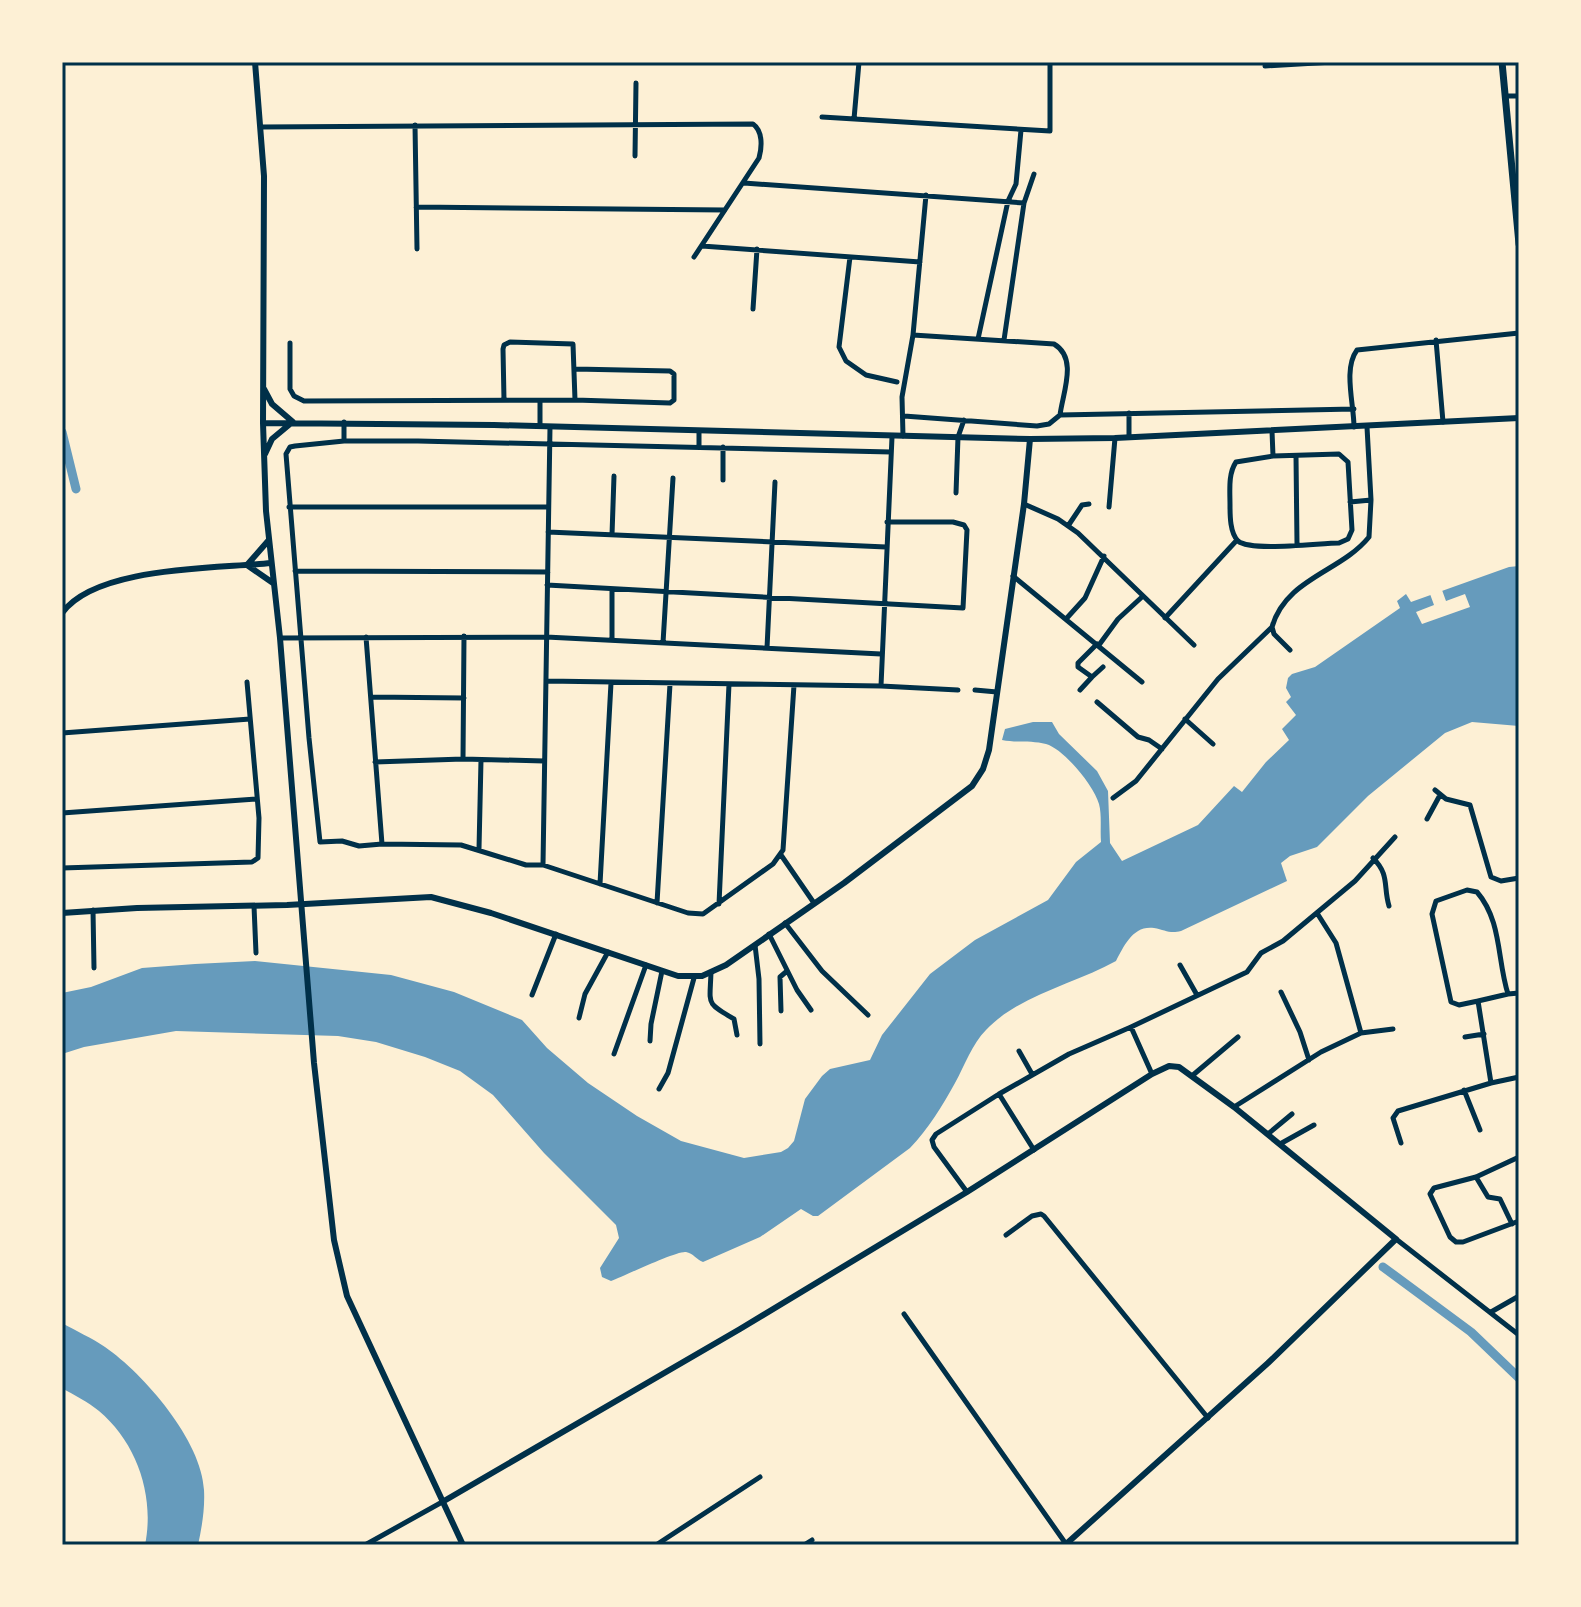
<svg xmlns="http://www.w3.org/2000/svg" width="1581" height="1607" viewBox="0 0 1581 1607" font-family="'Public Sans',sans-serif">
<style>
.water{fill:#669bbc}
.pier{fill:#fdf0d5}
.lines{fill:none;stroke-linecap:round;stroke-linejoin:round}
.canal{stroke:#669bbc;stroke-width:9}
.minor{stroke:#003049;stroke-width:5}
.tertiary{stroke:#003049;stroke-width:6}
.secondary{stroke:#003049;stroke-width:6}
.primary{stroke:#003049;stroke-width:7}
.neatline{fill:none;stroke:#003049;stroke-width:3}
</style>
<rect width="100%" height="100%" fill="#fdf0d5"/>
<path class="water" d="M1519,566V726L1472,722L1445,733L1368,796L1317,847L1290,856L1281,863L1287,881L1181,931C1170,934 1165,930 1154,928C1133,925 1124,946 1116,961C1075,984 1019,995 986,1030C972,1044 965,1065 955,1083C943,1105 928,1129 910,1148L818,1216H813L801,1209L760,1237L703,1262C697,1260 693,1253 686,1252C678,1250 624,1276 611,1281L602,1277L600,1268L619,1238L616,1225L544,1153L493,1095L460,1071L425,1057L376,1042L338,1036L176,1031L84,1047L62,1054V993L91,987L142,968L195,964L255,961L391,975L454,992L522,1020L547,1048L588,1083L637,1116L681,1141L744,1158L781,1152L788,1148L794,1141L805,1099L822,1076L830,1069L870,1060L882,1035L930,974L975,940L1048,900L1076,862L1101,842C1100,830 1102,815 1099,804C1094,786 1064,749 1046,744C1032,740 1016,743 1002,740L1005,729L1033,722H1052L1059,734L1097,771L1108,791L1110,843L1122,861L1198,825L1234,786L1242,792L1266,762L1289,740L1282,729L1296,715L1286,702L1291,697L1286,688L1288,678L1292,674L1315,667L1400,608L1397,601L1406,594L1411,602L1509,567Z
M62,1323C76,1331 92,1338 105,1347C144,1374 202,1441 204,1490C205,1508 202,1527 198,1545H145C155,1496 137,1443 99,1411C88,1402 74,1395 62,1388Z"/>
<path class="pier" d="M1442,590L1446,601L1465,594L1470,607L1422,624L1416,612L1434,605L1430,594Z"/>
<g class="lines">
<path class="canal" d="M62,432L76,489
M1383,1267L1471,1332L1519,1378"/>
<path class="minor" d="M1265,66L1333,62
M1505,96H1519
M822,117L1050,131V62
M854,119L859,62
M415,125L417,249
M261,127L753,124C763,131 762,147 759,158L694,257
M635,156L636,83
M744,183L1024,203
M416,207L725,210
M702,246L920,262
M850,257L839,347L846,361L866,375L897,382
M753,309L757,249
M913,335L1054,344C1078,358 1063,392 1060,415
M978,339L1008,201L1016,184L1021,130
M1004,340L1024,203L1034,174
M1436,340L1443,422
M290,343V389L294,396L304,401L575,400L670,403L674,400V374L670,371L575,369
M504,400L503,349L504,345L510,342L573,344L575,400
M540,401V426
M1129,413V437
M904,416L1037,426L1049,424L1060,415L1354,409
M1354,427C1354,404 1343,369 1357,350L1519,333
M1272,431L1273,456
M903,436L902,397L913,335L926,195
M344,441V422
M699,447V431
M1339,454L1348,462L1352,530L1348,539L1339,543C1320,543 1251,552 1238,541C1230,533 1230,516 1230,505C1230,490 1228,474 1236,462L1273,456Z
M1296,456L1297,544
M723,480V447
M956,493L958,437L964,420
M1350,502L1371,500
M1024,504L1058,519L1078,533L1194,645
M289,507H548
M1109,507L1115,438
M1068,526L1082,505L1089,504
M548,532L886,547
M612,535L614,476
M295,571L548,572
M1013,576L1142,682
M547,585L963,608L967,530L964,525L953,522H887
M1165,618L1237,540
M1066,619L1085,598L1104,556
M366,637L382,844
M280,638L546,637L881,654
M612,640V589
M663,643L673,478
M1099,645L1118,619L1143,596
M767,648L775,482
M1290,650L1274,634L1272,627C1286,578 1341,572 1369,537L1371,500L1367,427
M1092,677L1103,667
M546,681L881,686L958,690
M794,685L783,850L773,864L703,914L688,913L543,865H526L461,845L382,844L359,846L342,841L320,842L309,738L286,454L290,447L295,446L344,441H418L891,452
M881,686L892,437
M975,690L997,692
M1080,690L1092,677L1078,667V663L1097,644
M371,697L464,698
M1097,702L1138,737L1149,740L1162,749
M1185,719L1213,744
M62,733L250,719
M463,759L464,636
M375,762L463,759L544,761
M1435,790L1446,799L1470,805L1491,877L1501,881L1519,878
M1113,798L1136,781L1218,679L1272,627
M62,813L257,799
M1427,819L1440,795
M479,849L481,760
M781,855L814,903
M1373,858C1390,875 1383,886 1389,906
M543,865L550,427
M62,868L252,862L258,858L259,818L247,682
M600,884L611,683
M657,903L670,684
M719,904L729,684
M254,906L256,953
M93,910L94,968
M785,923L822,971L868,1015
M769,934L797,990L811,1010
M755,945L759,979L760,1044
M1180,965L1197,995
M711,972C710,1005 705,1002 734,1019L737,1035
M1281,992L1300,1032L1309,1060
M532,995L556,934
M1478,1001L1508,994
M781,1011L780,977L787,971
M579,1018L585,994L608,952
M1131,1027L1247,972L1261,953L1283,941L1355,881L1395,837
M1361,1033L1393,1029
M1465,1037L1484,1034
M650,1041L651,1024L662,971
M1019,1051L1032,1074
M614,1054L646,965
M1193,1075L1238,1037
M1491,1083L1519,1077
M659,1089L668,1073L694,978
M1464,1090L1480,1130
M999,1094L1069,1054L1131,1027L1152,1074
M1234,1107L1321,1052L1361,1033L1336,943L1317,913
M1268,1134L1292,1114
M1401,1143L1393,1118L1398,1111L1491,1083L1478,1001L1459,1005L1451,1002L1432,914L1436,901L1467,890L1477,892C1502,921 1497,960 1508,994L1519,993
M1280,1144L1314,1125
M1519,1157L1476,1177L1434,1188L1430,1194L1450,1237L1456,1242H1463L1519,1221
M1476,1177L1488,1197L1500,1199L1512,1224
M967,1192L934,1147L932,1140L936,1134L999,1094L1034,1150
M1006,1235L1032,1216L1041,1214L1044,1216L1208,1418
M1396,1239L1519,1335
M1491,1312L1519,1296
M904,1314L1066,1544
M365,1545L444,1501
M656,1545L760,1477
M804,1545L812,1540"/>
<path class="tertiary" d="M255,62L264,176L263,423L266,511L280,638L314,1063L334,1240L347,1296L463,1545
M264,389L272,404L293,422
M263,423L494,425L1030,439
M265,454L272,439L290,424
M247,565L268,541
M247,565L273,583
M62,613C96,566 215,569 271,563
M444,1501L740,1329L967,1192L1152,1074L1169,1066L1179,1067L1234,1107L1396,1239L1268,1363L1065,1545"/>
<path class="secondary" d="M62,913L137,908L287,905L431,897L491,913L678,976H702L726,965L844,883L972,786L983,769L989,750L1024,504L1030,439L1115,438L1519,418"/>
<path class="primary" d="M1502,62L1519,244"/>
</g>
<rect width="1581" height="1607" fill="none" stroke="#fdf0d5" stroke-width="128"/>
<rect x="64" y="64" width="1453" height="1479" class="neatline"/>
</svg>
